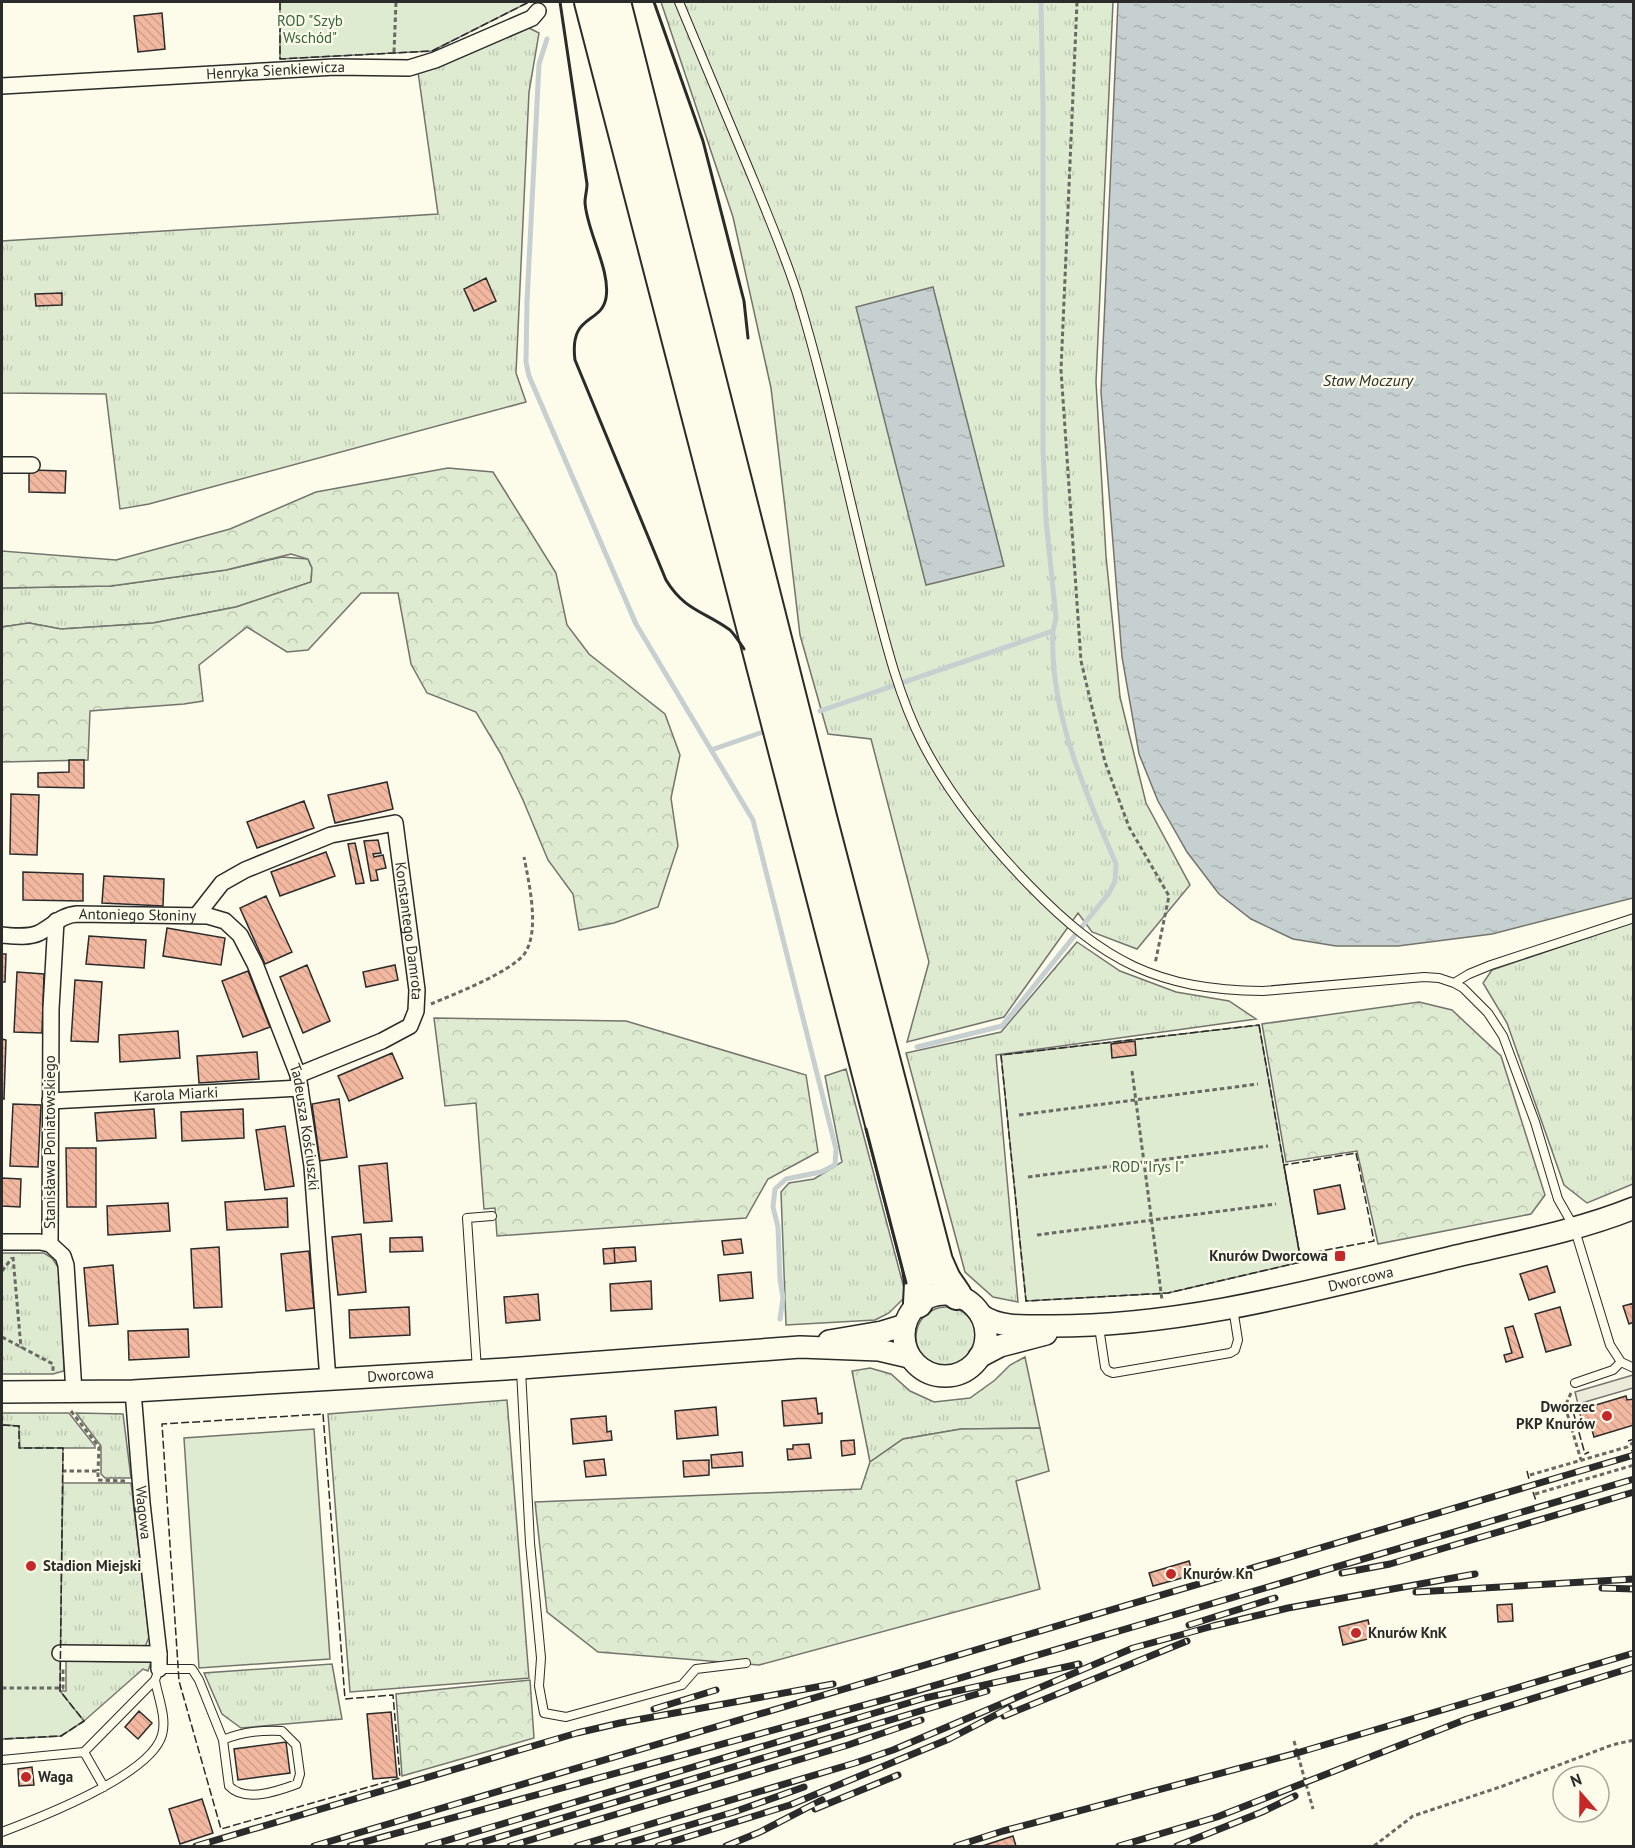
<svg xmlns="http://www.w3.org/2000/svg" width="1635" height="1848" viewBox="0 0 1635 1848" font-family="'PT Sans',sans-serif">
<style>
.grass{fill:url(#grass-tufts);stroke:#74746e;stroke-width:1.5}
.forest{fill:url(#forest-crowns);stroke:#74746e;stroke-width:1.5}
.garden{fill:#deebd1;stroke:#74746e;stroke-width:1.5}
.parking{fill:#eceadb;stroke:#74746e;stroke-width:1.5}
.water{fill:url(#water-ripples);stroke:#74746e;stroke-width:1.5}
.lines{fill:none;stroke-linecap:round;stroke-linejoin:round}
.stream{stroke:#c7d0d0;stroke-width:5}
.building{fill:url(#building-back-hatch);stroke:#2b2b2b;stroke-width:1.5}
.service-casing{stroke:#2b2b2b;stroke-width:10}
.minor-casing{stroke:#2b2b2b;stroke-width:18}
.secondary-casing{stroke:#2b2b2b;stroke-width:24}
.motorway-casing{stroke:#2b2b2b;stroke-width:32}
.path{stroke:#6a6964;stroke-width:3;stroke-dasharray:4.5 3;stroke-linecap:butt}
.service{stroke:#fdfbea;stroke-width:8}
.minor{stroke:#fdfbea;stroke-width:15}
.secondary{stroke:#fdfbea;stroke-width:21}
.motorway{stroke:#fdfbea;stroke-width:28}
.rail-casing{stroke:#2b2b2b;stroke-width:7}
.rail{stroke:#fdfbea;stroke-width:4.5;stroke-dasharray:14;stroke-linecap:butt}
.fence{stroke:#2b2b2b;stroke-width:1.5;stroke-dasharray:8 3;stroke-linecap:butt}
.wall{stroke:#2b2b2b;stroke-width:3}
.poi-dot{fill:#c62828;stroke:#fdfbea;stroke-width:2}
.labels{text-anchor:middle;stroke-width:4.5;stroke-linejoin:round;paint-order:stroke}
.park-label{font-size:15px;fill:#34623c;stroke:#fdfbea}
.street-label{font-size:15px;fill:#2b2b2b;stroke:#fdfbea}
.poi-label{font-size:15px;font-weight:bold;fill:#2b2b2b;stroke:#fdfbea;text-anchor:start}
.water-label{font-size:16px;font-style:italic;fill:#2b2b2b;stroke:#fdfbea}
</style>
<defs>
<pattern id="grass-tufts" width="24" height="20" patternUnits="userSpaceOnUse" patternTransform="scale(1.5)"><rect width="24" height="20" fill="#deebd1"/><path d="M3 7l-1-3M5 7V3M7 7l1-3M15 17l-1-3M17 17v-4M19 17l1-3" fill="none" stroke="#bfcab4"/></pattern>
<pattern id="forest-crowns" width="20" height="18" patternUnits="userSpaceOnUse" patternTransform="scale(1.5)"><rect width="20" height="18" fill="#deebd1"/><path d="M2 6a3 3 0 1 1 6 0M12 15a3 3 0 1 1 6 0" fill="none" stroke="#bfcab4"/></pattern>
<pattern id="water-ripples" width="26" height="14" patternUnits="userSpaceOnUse" patternTransform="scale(1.5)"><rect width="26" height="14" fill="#c7d0d0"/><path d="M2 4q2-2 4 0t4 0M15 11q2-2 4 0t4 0" fill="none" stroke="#abb3b3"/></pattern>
<pattern id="building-back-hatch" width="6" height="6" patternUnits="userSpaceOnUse" patternTransform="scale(1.5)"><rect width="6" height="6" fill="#f2b8a0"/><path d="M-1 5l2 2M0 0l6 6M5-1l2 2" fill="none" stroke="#d09e8a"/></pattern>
</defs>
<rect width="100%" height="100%" fill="#fdfbea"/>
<path class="grass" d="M661,2H1113L1096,382L1106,556L1120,697L1146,803L1190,885L1137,949L1092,932L1078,913L1004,1017L907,1042L929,962L871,739L828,734L800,635L771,388L733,217Z
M527,27L539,33L529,92L516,373L526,402L149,504L120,509L106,394L2,393V241L438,214L418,72Z
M282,557L308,559L312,568L311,582L236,607L153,623L61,629L29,623L2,627V588L111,586L226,570Z
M1633,922V1184L1587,1203L1564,1185L1507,1023L1483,983L1492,970Z
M1077,942L1120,971L1176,992L1229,1001L1256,1019L996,1055L1018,1302L993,1297L965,1272L906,1053L1001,1032Z
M846,1069L904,1288V1298L889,1313L875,1320L786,1325L781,1192L789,1183L814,1179L842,1162L825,1076Z
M2,1253H44L52,1258L60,1270L64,1371L53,1374H2Z
M916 1337a30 30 0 1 1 60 0a30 30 0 1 1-60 0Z
M1025,1357L1040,1428L961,1429L903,1439L870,1462L852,1371L870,1368L891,1374L910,1391L934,1402L970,1398L995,1380L1010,1365Z
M507,1400L529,1678L350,1692L328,1414Z
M2,1413H69L95,1446V1448H19V1426L2,1425Z
M76,1413L123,1414L131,1478H105L101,1474V1446Z
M63,1483H131L149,1637L145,1647L60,1648Z
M66,1661L151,1662L148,1671L143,1669L84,1721L61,1736L2,1739V1690L66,1691Z
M332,1664L342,1719L241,1728L222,1714L204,1673Z"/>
<path class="forest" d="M448,468L493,472L556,573L567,625L589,654L665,714L680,755L671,798L678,846L658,907L614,923L579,930L573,894L548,860L523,800L501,754L476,712L427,693L411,664L398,593H361L308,650L287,652L247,627L199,665L203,701L184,704L90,711L88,760L2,762V627L29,623L61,629L153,623L236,607L311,582L312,568L308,559L291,554L226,570L111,586L2,588V551L116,560L230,529L316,492Z
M1419,1002L1452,1010L1501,1056L1545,1195L1531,1214L1378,1244L1357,1151L1286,1162L1262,1024Z
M434,1018L626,1021L806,1075L818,1152L768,1179L746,1218L497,1236L495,1208L484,1209L476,1103L445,1106Z
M1040,1428L1049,1471L1016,1481L1040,1589L759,1665L598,1652L547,1612L535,1502L861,1489L870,1462L903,1439L961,1429Z
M530,1680L534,1738L402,1776L396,1694Z"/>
<path class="garden" d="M280,2H527V3L432,51L280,59Z
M1259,1025L1301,1262L1168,1293L1026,1301L1001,1055Z
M2,1425L19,1426L20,1448H63L60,1691L84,1721L61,1736L2,1739Z
M314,1429L330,1659L199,1668L184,1438Z"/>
<path class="parking" d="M1633,1375V1388L1578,1404L1575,1392Z"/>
<path class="water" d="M1118,2H1633V898L1492,934L1398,946H1336L1293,939L1251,919L1219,894L1187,852L1158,801L1139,754L1122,657L1101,392Z
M933,287L1004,566L926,585L856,307Z"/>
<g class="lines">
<path class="stream" d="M547,39L539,64L527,301L526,362L529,376L636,624L753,820L836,1149L835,1165L821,1172L786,1179L775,1189L773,1207L778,1227L780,1279L783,1298L780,1319
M820,711L1053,631L1056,618L1046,520L1043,448V103L1041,2
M711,750L763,732
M917,1047L1002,1026L1109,893L1115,881L1116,864C1085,791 1049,712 1053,631"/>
</g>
<path class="building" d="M162,13L165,49L138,52L134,16Z
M486,278L496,301L474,311L464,289Z
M62,293V305L36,306L35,294Z
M29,470L66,471L65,493L29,492Z
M69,760H84V788L38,787V773L69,772Z
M387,782L393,809L335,823L328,795Z
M11,794L39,795L37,855L10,854Z
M304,801L314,828L257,848L247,822Z
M378,840L381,853L373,854L374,857L383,855L386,868L376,870L378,880L371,881L364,841Z
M355,843L364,883L356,884L348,844Z
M326,852L335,876L280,896L271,872Z
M23,872L83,874V901L23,900Z
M104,876L164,879L163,906L102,903Z
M266,896L292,952L265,964L240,908Z
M167,928L225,938L221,965L163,956Z
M89,936L146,940L144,968L86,964Z
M2,954H6L5,982H2Z
M307,965L330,1021L303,1033L280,977Z
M395,965L398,980L366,987L363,972Z
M248,971L270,1027L243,1037L222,981Z
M17,972L44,974L42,1033L14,1032Z
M75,980L102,982L98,1042L71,1041Z
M178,1031L180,1058L120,1062L119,1035Z
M2,1039L6,1040L4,1099L2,1098Z
M1135,1041L1136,1055L1112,1058L1111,1044Z
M257,1052L259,1079L199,1083L197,1056Z
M392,1053L403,1078L349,1101L338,1076Z
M339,1099L347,1157L320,1161L312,1104Z
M13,1104L41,1105L38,1167L10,1166Z
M154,1109L156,1138L97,1141L95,1113Z
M243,1109L244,1138L182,1141L181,1112Z
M285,1126L294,1186L265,1190L256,1130Z
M66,1148H96V1207H67Z
M387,1163L392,1221L364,1223L359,1166Z
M2,1178L21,1179L20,1207L2,1206Z
M1340,1185L1345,1209L1318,1214L1314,1190Z
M287,1198L288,1227L227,1230L225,1202Z
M168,1203L170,1231L108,1235L107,1206Z
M361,1234L366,1292L338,1295L332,1237Z
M422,1237L423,1251L390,1252V1238Z
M741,1239L743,1253L724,1255L722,1241Z
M219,1247L222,1307L194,1308L191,1249Z
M635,1247L636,1261L615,1263L614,1248Z
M614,1248L615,1263L604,1264L603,1249Z
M309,1251L314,1308L286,1311L281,1254Z
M113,1265L118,1324L89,1326L84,1268Z
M1547,1266L1555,1292L1529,1300L1520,1274Z
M751,1272L753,1298L720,1301L718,1275Z
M651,1281L652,1309L611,1311L610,1284Z
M538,1294L540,1320L506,1323L504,1297Z
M1634,1303V1322L1629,1324L1623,1306Z
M409,1307L410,1335L350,1338L349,1310Z
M1560,1307L1571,1345L1546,1352L1535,1314Z
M1513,1326L1523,1357L1506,1362L1504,1355L1512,1353L1505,1328Z
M188,1329L189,1357L129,1360L128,1331Z
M1626,1396L1627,1400L1634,1399V1425L1594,1437L1590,1423L1583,1425L1579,1410Z
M816,1398L818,1414L822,1413V1423L784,1426L782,1401Z
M716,1407L718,1435L677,1439L675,1411Z
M606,1416L607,1432L611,1431L612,1440L573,1444L571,1419Z
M854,1440L855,1454L842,1456L841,1441Z
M809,1444L811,1458L788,1460L787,1449H793V1445Z
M742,1452L743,1466L712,1468L711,1455Z
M604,1459L606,1475L586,1477L584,1461Z
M709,1460V1475L684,1477L683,1461Z
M1189,1561L1193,1575L1153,1586L1149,1573Z
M1512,1604L1513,1621L1498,1622L1497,1605Z
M1368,1620L1372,1638L1343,1645L1339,1627Z
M139,1711L152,1723L138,1739L125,1727Z
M391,1712L397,1777L373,1779L367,1714Z
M286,1742L290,1773L238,1780L234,1749Z
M32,1767L34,1785L19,1786L18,1769Z
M202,1799L213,1833L180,1844L169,1809Z
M1013,1836L1016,1846H982Z"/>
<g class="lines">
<g class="service-casing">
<path id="service" d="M679,2C702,57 725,112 748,167C765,208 783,250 797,293C825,385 845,481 868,574C883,632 896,691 923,744C951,798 988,843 1030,886C1103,961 1157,990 1263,991L1424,977L1439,978L1454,983L1463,988L1488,1013L1503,1036L1535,1122L1558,1199L1574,1227L1610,1345L1621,1362L1634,1368
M1454,983L1469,974L1491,965L1634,918
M1099,1327L1105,1367L1108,1371L1113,1373L1230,1353L1235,1350L1238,1340L1233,1308
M477,1370L467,1218L492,1216
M521,1370L530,1543L541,1658L539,1686L544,1713L566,1717L682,1685L696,1669L746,1663
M1575,1383L1613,1370L1621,1362
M84,1752L104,1787
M2,1760L84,1752L155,1680L159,1669H192L199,1680L223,1740L229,1786C245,1803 278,1791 297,1784L300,1774L296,1745L282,1731C263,1730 241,1732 223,1740
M2,1832C39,1818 151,1775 162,1735C167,1718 158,1697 155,1680"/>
</g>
<g class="minor-casing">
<g id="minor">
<path id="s1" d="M2,86L335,67L409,68L435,60L532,18L538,11"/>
<path d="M2,465H32"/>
<path id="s2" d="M197,915L222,883L245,870L331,835L395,823L417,990L416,1011L410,1026L382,1041L298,1075"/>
<path d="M56,921L51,1009L50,1244L63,1256L66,1265L74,1392"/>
<path id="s3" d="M2,935C14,936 28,938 39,933C53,926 61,915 77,914L208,916L225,921L240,935L255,964L298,1075L312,1166L328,1380"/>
<path id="s4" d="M50,1101L300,1088"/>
<path d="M2,1242H40L50,1244"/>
<path id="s5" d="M133,1391L142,1503L159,1654V1669"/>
<path d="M60,1653L159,1654"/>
</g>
</g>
<g class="secondary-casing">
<g id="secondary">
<circle cx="945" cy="1335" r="41"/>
<path id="s6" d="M981,1315C999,1328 1025,1326 1047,1326C1180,1327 1311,1291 1440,1260C1505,1244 1572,1233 1634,1208"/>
<path d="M829,1341L882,1332L905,1325"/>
<path d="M979,1357L1000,1346L1046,1334"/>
<path id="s7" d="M2,1392L133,1391L521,1368L800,1347L879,1350L909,1357"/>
</g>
</g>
<g class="motorway-casing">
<path id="motorway" d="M589,2L917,1267L919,1283L918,1303
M616,2L823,821L938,1261L946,1279L957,1295"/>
</g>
<path class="path" d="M1077,2L1061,370L1081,661L1105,762L1129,827L1169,896L1155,964
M394,52L396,2
M431,1004C454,994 512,972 525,953C540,930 529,883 524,857
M1132,1071L1162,1300
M1019,1115L1258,1084
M1028,1177L1268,1146
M1037,1235L1276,1204
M13,1257L21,1348
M2,1271L12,1258
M2,1337L53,1364V1374
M1571,1393L1565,1406L1581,1460
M71,1411L99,1447L98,1471
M62,1471H98V1480L126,1481
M1530,1475L1627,1447L1634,1442
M1535,1494L1634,1465
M2,1688H63V1667
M1294,1741L1313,1809
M1374,1846L1413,1816L1503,1786L1612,1745L1634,1740"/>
<use href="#service" class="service"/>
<use href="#minor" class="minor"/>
<use href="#secondary" class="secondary"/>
<use href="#motorway" class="motorway"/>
<g class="rail-casing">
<path id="rail" d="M1342,1573L1390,1564L1634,1492
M1602,1588L1634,1589
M1416,1592L1634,1579
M1189,1625L1275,1598
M654,1709L716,1690
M1004,1716L1187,1641
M815,1809L898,1775
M196,1846L577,1733L620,1723L833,1684
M314,1846L1634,1455
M350,1846L916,1691L1634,1479
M428,1846L925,1698L1079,1664
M469,1846L987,1691
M510,1846L848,1745L921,1720
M577,1846L855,1763L893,1750L1133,1648L1213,1626L1288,1608L1475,1574
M618,1846L734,1812L804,1787
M658,1846L790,1805L949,1739L1009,1708
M726,1846L760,1832L822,1800
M956,1846L1003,1831L1297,1753L1634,1653
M1119,1846L1217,1817L1467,1719L1634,1667
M1177,1846L1262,1812L1295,1796"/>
</g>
<use href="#rail" class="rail"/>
<path class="fence" d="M280,2V59L432,51L527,3V2
M1259,1025L1301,1262L1168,1293L1026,1301L1001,1055Z
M1356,1153L1374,1241L1300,1255L1284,1165Z
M1573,1411L1585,1454L1589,1452
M323,1414L345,1699L393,1695L400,1778L221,1829L179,1681L162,1424Z
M2,1425L19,1426V1448H63L60,1691L84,1721L61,1736L2,1739
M1628,1441L1634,1439
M1631,1451L1634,1450
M1527,1471L1529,1479
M1533,1492L1536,1501"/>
<path class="wall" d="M560,2L587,184C587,190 585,197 585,202C586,230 611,270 606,298C601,325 569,313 575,360L666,580C685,611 704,611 730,630C735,635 740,643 744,649
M654,2L703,141L744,301L748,338
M866,1129L906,1283"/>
</g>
<g class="poi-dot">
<rect x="1334" y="1250" width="12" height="12" rx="3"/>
<circle cx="1607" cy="1416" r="6"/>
<circle cx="31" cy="1566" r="6"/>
<circle cx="1171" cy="1574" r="6"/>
<circle cx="1356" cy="1633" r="6"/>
<circle cx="26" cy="1777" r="6"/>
</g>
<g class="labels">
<g class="park-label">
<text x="310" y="26">ROD "Szyb<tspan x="310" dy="17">Wschód"</tspan></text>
<text x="1148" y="1172">ROD "Irys I"</text>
</g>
<g class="street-label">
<text dy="5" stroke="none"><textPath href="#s1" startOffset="274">Henryka Sienkiewicza</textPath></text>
<text dy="5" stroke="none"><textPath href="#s3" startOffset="141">Antoniego Słoniny</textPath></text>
<text dy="5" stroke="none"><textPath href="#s2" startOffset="334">Konstantego Damrota</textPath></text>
<text dy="5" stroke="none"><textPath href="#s4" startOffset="126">Karola Miarki</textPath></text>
<text dy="5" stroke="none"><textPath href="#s3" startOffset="454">Tadeusza Kościuszki</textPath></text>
<text transform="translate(50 1142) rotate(-90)" y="5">Stanisława Poniatowskiego</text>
<text dy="5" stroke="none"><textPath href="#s6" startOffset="386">Dworcowa</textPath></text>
<text dy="5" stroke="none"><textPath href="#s7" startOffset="399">Dworcowa</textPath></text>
<text dy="5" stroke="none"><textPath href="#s5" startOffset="122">Wagowa</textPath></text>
</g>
<g class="poi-label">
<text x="1328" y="1261" text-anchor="end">Knurów Dworcowa</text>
<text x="1595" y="1412" text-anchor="end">Dworzec<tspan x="1595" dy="17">PKP Knurów</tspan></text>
<text x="43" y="1571">Stadion Miejski</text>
<text x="1183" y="1579">Knurów Kn</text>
<text x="1368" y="1638">Knurów KnK</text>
<text x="38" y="1782">Waga</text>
</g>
<g class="water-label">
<text x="1368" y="386">Staw Moczury</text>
</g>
</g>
<rect width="1635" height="1848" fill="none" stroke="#2b2b2b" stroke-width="6"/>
<g transform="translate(1581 1794) rotate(340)"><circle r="28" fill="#fdfbea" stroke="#a9a89e" stroke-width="1.5"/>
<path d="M0-4.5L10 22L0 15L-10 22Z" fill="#c62828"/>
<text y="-9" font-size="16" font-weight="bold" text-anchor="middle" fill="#2b2b2b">N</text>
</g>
</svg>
